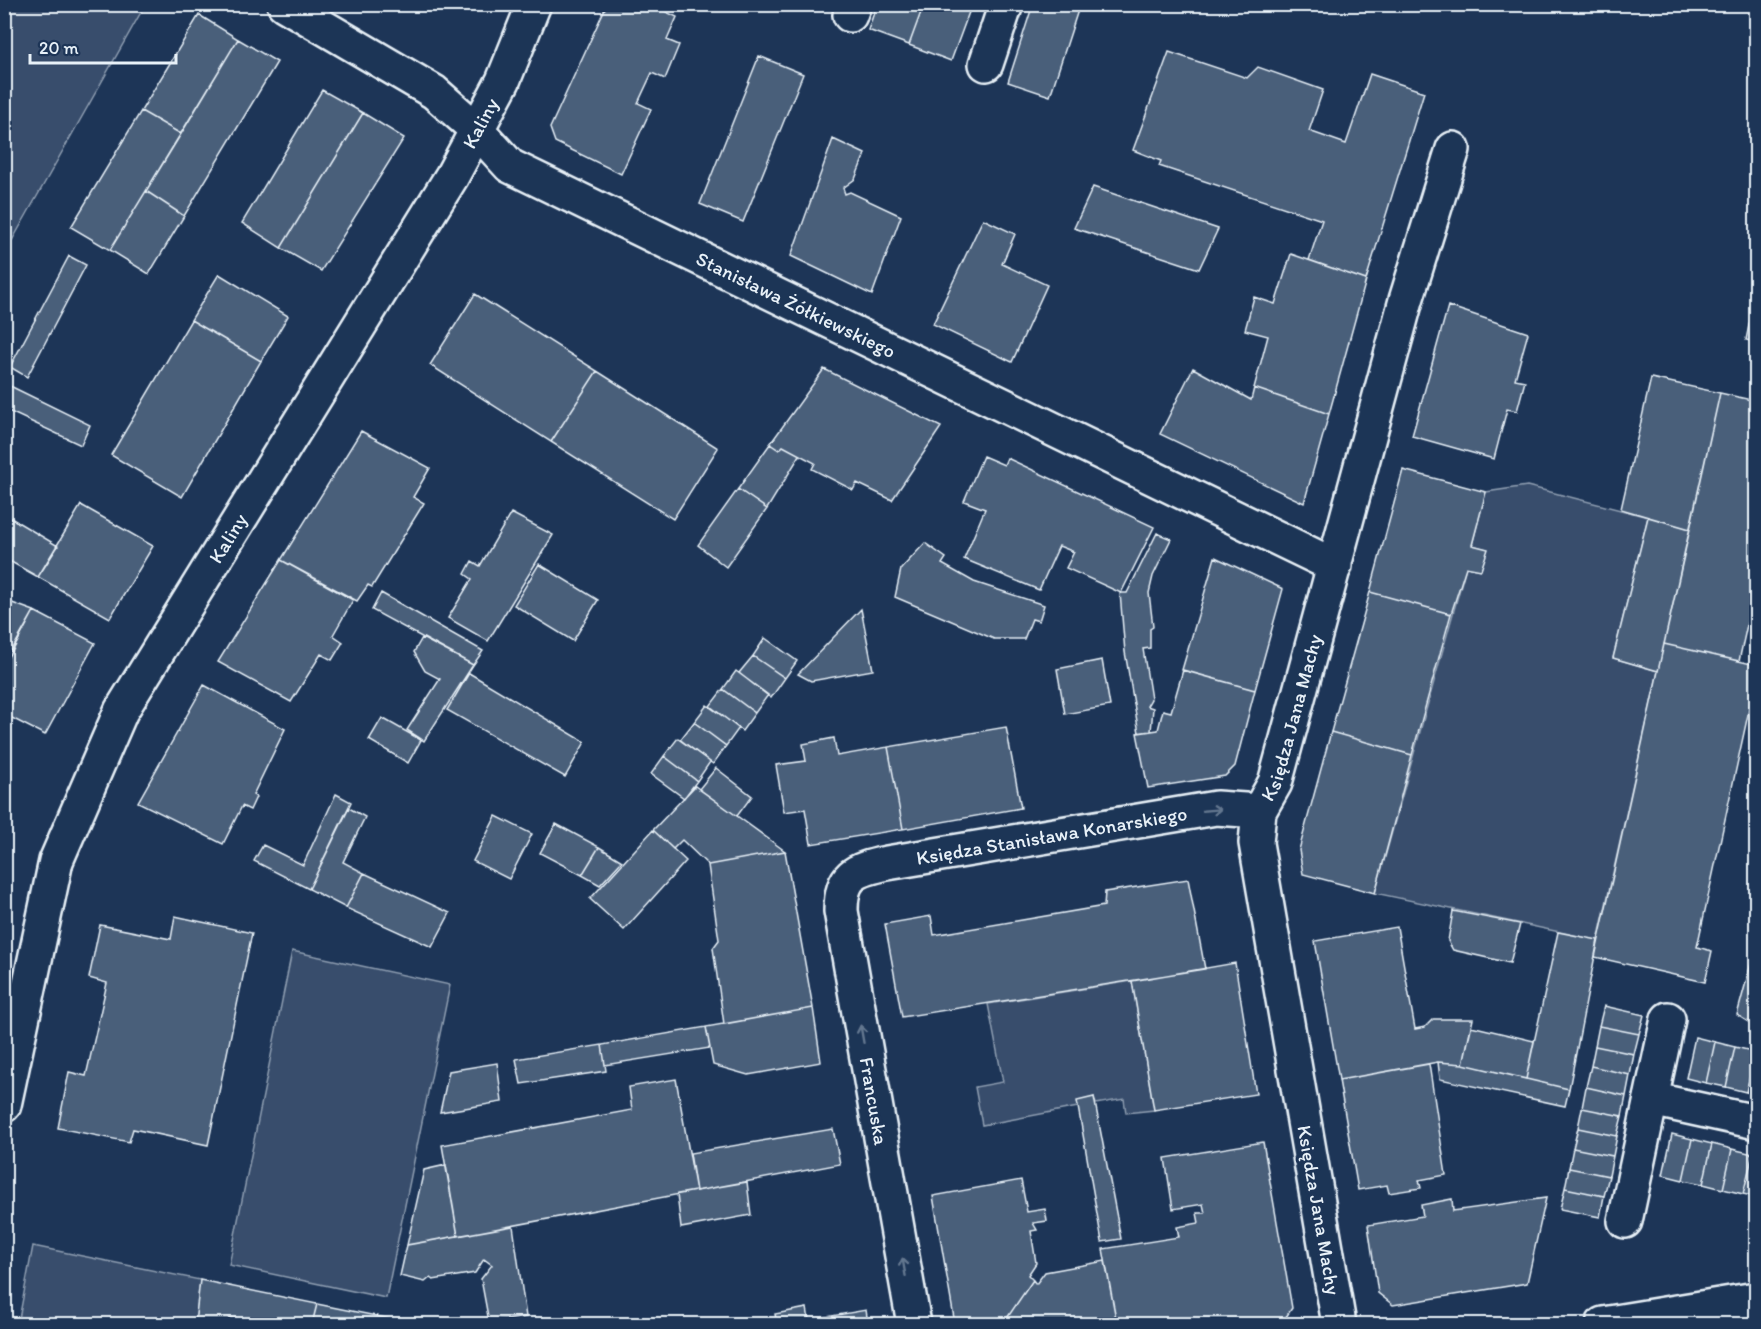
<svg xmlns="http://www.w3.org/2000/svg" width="1761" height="1329" viewBox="0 0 1761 1329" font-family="Itim,sans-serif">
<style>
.green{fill:#374d6c;stroke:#909fb2;stroke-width:1.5}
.building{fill:#495e7a;stroke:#e8f1f8;stroke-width:1.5}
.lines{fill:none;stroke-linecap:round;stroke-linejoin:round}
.minor-casing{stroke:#e8f1f8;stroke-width:38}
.minor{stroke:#1d3557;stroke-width:33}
.oneway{stroke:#64778f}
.labels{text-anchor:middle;stroke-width:6;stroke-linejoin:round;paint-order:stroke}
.street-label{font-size:20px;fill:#e8f1f8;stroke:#1d3557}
</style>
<rect width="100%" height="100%" fill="#1d3557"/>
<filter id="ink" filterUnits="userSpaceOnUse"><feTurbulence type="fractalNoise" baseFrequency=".0167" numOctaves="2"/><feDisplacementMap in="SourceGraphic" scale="12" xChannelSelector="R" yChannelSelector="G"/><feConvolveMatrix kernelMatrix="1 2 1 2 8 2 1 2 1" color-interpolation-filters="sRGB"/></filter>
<g filter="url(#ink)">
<path class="green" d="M5,4L145,5L5,253L4,5Z
M1527,486L1648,517L1613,658L1658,671L1598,940L1375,893L1466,567L1481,570L1487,549L1472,545L1486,492Z
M292,951L450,985L386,1298L229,1265Z
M1132,981L1154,1110L1126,1113L1124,1099L1096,1104L1094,1097L1078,1107L982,1125L975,1087L1003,1082L988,1004Z
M33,1246L200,1280L195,1324H18Z"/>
<path class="building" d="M607,4H650L677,17L667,40L679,45L665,79L652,73L638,103L651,109L621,174L555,142L550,128Z
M877,4H924L909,45L868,30Z
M924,4H972L951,61L909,45Z
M1033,4H1080L1050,96L1008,82Z
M199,15L238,39L181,134L141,111Z
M238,39L277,62L184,216L146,191Z
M1169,52L1247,78L1258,67L1323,90L1309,131L1346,144L1370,74L1424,92L1366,280L1309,260L1322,220L1159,166L1161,161L1133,150Z
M759,56L803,74L743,222L700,204Z
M322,90L363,113L281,248L242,223Z
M141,111L181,134L110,250L71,227Z
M363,113L404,138L321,271L281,248Z
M833,139L865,154L855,179L843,188L845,194L850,192L901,216L872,295L791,256Z
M1093,187L1218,229L1199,269L1074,228Z
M146,191L184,216L149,274L110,250Z
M983,219L1015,234L1002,264L1047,285L1012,362L933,324Z
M1291,254L1366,280L1329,414L1254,388L1268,336L1245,330L1254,297L1275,304Z
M69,256L86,265L27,377L10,367Z
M219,274L288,316L261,361L191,320Z
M1756,291V342L1746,340Z
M475,294L597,371L551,442L430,365Z
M1448,306L1528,333L1515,379L1525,381L1517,411L1507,409L1494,459L1412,436Z
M191,320L261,361L182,497L111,455Z
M1193,368L1251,400L1254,388L1329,414L1304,503L1160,434Z
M824,369L941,427L892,500L857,483L853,490L812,469L815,463L783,446L779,450L770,444Z
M597,371L718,448L673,519L551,442Z
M1651,378L1720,393L1690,529L1621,509Z
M4,383L90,425L81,445L4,409Z
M1720,393L1756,401V584L1739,661L1664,644Z
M361,431L430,468L413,497L424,503L372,587L368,585L357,601L281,560Z
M770,444L779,450L783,446L800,455L767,509L738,489Z
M983,456L1004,465L1007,458L1154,527L1121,593L1066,568L1074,552L1059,546L1039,590L964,559L985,509L964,501Z
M1403,470L1486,492L1472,545L1488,549L1481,570L1466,567L1451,614L1370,592Z
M738,489L767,509L726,567L698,545Z
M81,505L153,546L110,618L38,577Z
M511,513L553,535L488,641L448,618L472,579L465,574L472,561L480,566Z
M4,514L58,546L38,577L4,558Z
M1648,517L1690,529L1658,671L1613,658Z
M1157,533L1171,539L1153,576L1149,593L1153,627L1150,629V648L1143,649L1151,699L1147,706L1153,708L1151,731L1139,733L1125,652L1120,593H1127Z
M925,543L946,558L942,564L974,582L1044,605L1039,621L1032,619L1024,639H994L895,597L901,569Z
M1215,557L1283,589L1255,690L1182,670Z
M281,560L353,600L333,635L343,642L332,660L321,654L291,702L218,662Z
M539,564L598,600L573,641L514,605Z
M1370,592L1451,614L1412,755L1331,732Z
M381,593L483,651L473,665L372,610Z
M4,600L34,611L12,652L4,649Z
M861,609L873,670L811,681L798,674Z
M34,611L95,643L45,735L4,714V664Z
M422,638L473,665L424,741L407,730L440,679L425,671L414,652Z
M765,638L797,661L785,678L753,656Z
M1664,644L1756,665V678L1697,947L1712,951L1705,982L1595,957Z
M753,656L785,678L771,698L739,673Z
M1102,660L1110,706L1065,714L1057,669Z
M1183,670L1255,690L1235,766L1225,776L1148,788L1137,733L1158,730L1163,710L1171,712Z
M736,671L768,695L755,713L723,689Z
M469,673L585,742L565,777L447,710Z
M204,685L285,729L253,795L256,797L250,810L242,806L223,844L138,802Z
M723,689L755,713L742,731L710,706Z
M707,705L739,728L726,746L694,722Z
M382,718L421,740L408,763L369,740Z
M694,722L726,746L713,764L680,740Z
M1006,727L1021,808L903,829L888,747Z
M1331,732L1412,755L1375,893L1303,874L1299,850Z
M678,738L710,762L697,781L664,756Z
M834,738L837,756L888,747L903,829L811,844L805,809L784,812L776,765L806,761L803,744Z
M664,756L697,781L684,798L651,774Z
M716,768L752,796L737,816L699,789Z
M4,773L11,775L4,804Z
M695,786L737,816L785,851L708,865L682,840L673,849L653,830Z
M336,794L351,802L309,889L254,861L263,845L303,865Z
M349,808L365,817L343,862L364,873L346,908L309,889Z
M496,816L532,834L509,879L473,861Z
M556,824L599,847L582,875L540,853Z
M653,830L686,861L624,930L590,899Z
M599,847L622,861L600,885L582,875Z
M785,851L813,1008L724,1024L713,948L719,940L708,865Z
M364,873L450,913L432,947L346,908Z
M1188,879L1205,969L902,1017L885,924L931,916L934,935L1104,906L1105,892Z
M1453,911L1520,924L1510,963L1453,950L1448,941Z
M175,916L252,933L208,1145L133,1129L129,1142L58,1128L69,1072L86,1076L107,983L89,978L100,925L171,939Z
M1397,927L1415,1029L1425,1027L1433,1019H1473L1463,1064L1438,1062L1339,1080L1315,941Z
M1558,932L1598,940L1569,1089L1526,1079Z
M1756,945V1027L1737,1015Z
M1235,963L1256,1094L1154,1110L1132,981Z
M1604,1006L1644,1015L1639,1034L1599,1026Z
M813,1008L821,1062L748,1075L713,1065L706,1027Z
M1471,1026L1534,1041L1526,1079L1463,1064Z
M1599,1026L1639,1034L1634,1054L1595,1046Z
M706,1027L710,1048L605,1065L602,1045Z
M1695,1037L1715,1042L1706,1083L1686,1078Z
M1715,1042L1735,1047L1726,1087L1706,1083Z
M602,1045L606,1071L521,1084L516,1059Z
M1595,1046L1634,1054L1630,1075L1591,1066Z
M1735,1047L1756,1052L1746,1092L1726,1087Z
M1756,1052V1095L1746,1092Z
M1438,1062L1463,1064L1569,1089L1565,1106L1440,1079Z
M497,1063L502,1102L440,1112L449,1071Z
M1429,1064L1446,1175L1419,1180L1421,1188L1389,1193L1387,1185L1358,1190L1339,1080Z
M1591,1066L1630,1075L1626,1096L1586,1087Z
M676,1079L696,1191L458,1236L442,1145L632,1110L629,1087Z
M1586,1087L1626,1096L1622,1116L1582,1108Z
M1094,1097L1121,1239L1102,1242L1077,1101Z
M1582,1108L1622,1116L1617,1136L1578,1128Z
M1578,1128L1617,1136L1613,1156L1573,1148Z
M833,1129L840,1164L696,1191L690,1153Z
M1672,1134L1692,1139L1683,1180L1663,1175Z
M1692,1139L1712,1144L1703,1184L1683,1180Z
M1263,1142L1292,1308L1282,1323L1117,1324L1103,1249L1179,1237L1177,1227L1199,1223L1197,1213H1205L1203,1204L1173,1209L1165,1158Z
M1712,1144L1732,1149L1723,1189L1703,1184Z
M1573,1148L1613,1156L1609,1176L1569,1168Z
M1732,1149L1753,1154L1743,1194L1723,1189Z
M1753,1154L1756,1155V1197L1743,1194Z
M446,1165L458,1236L407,1245L424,1170Z
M1569,1168L1609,1176L1604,1196L1565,1188Z
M1021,1180L1027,1212L1045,1209L1047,1221L1033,1223L1037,1230L1031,1231L1036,1263L1028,1275L1033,1280L1003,1324H955L933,1196Z
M747,1182L751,1215L681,1228L677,1194Z
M1565,1188L1604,1196L1600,1217L1560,1209Z
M1546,1198L1527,1283L1393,1305L1378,1293L1368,1225L1423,1216L1421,1205L1452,1199L1453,1211Z
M513,1226L526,1317L489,1322L481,1279L492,1265L484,1259L475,1273L433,1280L430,1278L425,1282L400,1276L407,1245Z
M1105,1261L1117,1324H1003L1033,1280L1036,1284L1045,1272Z
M200,1280L317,1304L312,1324H246L244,1319L229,1318V1324H195Z
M317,1304L391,1319L389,1324H312Z
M807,1308L809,1320L866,1310L868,1324H777L775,1314Z"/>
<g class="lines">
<g class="minor-casing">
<g id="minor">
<path id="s1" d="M284,4L434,92L477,130L510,166L1335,566"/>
<path d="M850,15L854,4"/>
<path d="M986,64L1006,4"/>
<path d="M1651,1099L1756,1122"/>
<path id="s2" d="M4,1105L56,861L121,711L452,176L503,81L534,4"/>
<path d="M1625,1221L1668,1019"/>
<path id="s3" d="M914,1324L841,911C841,875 854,870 887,863L1216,808L1259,811"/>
<path id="s4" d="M1339,1324L1256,843L1259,811L1275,783L1406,300L1453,149"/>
<path d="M1603,1324L1756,1299"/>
</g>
</g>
<use href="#minor" class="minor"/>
</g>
<defs><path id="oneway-shaft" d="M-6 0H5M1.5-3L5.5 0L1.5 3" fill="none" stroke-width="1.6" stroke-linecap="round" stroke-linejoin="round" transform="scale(1.5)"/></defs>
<g class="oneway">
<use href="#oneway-shaft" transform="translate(1212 810) rotate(-5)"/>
<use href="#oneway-shaft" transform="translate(862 1034) rotate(-100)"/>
<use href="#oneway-shaft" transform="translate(904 1267) rotate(-100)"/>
</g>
</g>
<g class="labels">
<g class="street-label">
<text dy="7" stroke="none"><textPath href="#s2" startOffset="1102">Kaliny</textPath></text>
<text dy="7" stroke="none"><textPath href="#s1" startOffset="598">Stanisława Żółkiewskiego</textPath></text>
<text dy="7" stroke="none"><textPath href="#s2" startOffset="616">Kaliny</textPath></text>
<text dy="7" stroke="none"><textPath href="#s4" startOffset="620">Księdza Jana Machy</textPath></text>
<text dy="7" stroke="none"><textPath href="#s3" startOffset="662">Księdza Stanisława Konarskiego</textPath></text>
<text transform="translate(874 1101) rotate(80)" y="7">Francuska</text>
<text transform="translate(1319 1210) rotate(80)" y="7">Księdza Jana Machy</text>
</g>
</g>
<rect width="1761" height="1329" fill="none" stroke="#1d3557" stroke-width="24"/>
<rect x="12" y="12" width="1737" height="1305" fill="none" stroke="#e8f1f8" stroke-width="2" filter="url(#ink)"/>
<path d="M30 54v9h146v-9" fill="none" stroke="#e8f1f8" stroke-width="3"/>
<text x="39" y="54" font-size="18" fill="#e8f1f8" stroke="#1d3557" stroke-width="4.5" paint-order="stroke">20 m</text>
</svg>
